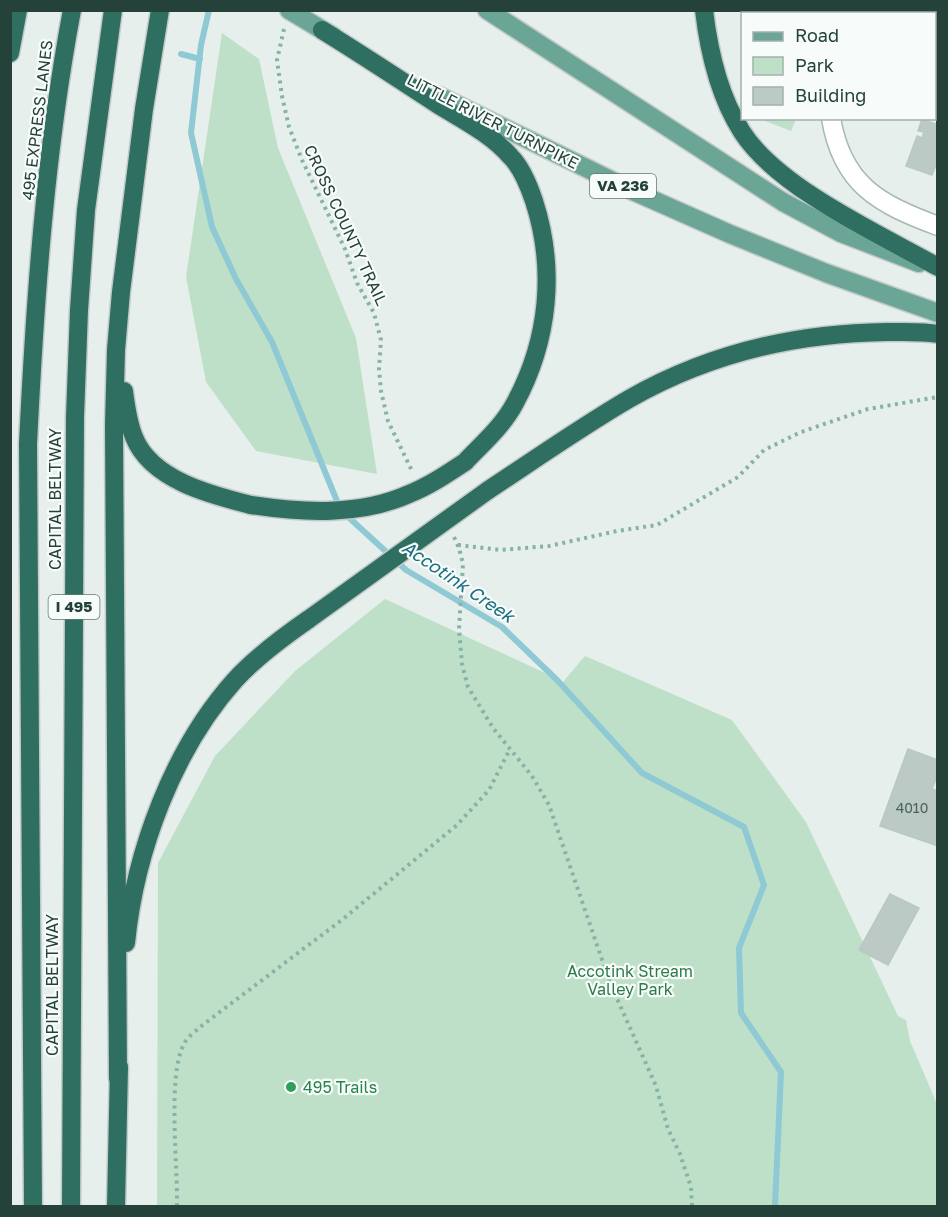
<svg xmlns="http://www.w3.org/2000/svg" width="948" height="1217" viewBox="0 0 948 1217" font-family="'Golos Text',sans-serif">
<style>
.green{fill:#bfe0c8}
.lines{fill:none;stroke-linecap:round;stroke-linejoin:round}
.stream{stroke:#8ec9d4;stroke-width:6}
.building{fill:#bbcac4;stroke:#b8c9c2;stroke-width:1.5}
.street-casing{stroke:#a8b8b2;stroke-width:21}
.primary-casing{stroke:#c2cac8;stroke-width:21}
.highway-casing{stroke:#c2cac8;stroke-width:21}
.path{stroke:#86b3a5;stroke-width:4;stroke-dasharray:3 4.5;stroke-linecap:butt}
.street{stroke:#fff;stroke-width:18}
.primary{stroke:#6aa596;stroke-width:18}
.highway{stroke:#2f6f62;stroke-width:18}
.highway-bridge-casing{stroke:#c2cac8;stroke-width:21;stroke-linecap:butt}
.highway-bridge{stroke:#2f6f62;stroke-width:18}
.leisure-dot{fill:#2e9e5b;stroke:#f7fbf9;stroke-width:2}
.labels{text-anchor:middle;stroke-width:4.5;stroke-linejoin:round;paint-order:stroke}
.number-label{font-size:14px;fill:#4a645c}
.shield{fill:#f7fbf9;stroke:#637a73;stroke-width:1.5}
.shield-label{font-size:15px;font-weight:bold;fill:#24423a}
.street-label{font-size:16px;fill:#24423a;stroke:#f7fbf9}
.park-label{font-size:16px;fill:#2d7a4b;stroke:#f7fbf9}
.leisure-label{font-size:16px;fill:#27864d;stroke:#f7fbf9;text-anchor:start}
.water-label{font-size:18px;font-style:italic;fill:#1c6f80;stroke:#f7fbf9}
</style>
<rect width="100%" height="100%" fill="#e6efeb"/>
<path class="green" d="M787,11V10L838,11L837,13H786Z
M222,33L259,59L278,148L356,338L377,474L256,451L206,382L186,277Z
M760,119L796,118V119L791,131Z
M385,599L556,678L562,683L585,656L732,720L806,822L898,1016L906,1020L910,1041L937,1104V1206H157L158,863L215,756L295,671Z"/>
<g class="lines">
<path class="stream" d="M209,10L201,45L191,133L212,227L236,279L272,342L339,506
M181,54L200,59
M345,514L406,570L502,627L558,681L642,773L744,827L764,885L739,948L741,1013L781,1072L775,1206"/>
</g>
<path class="building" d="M922,119L938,125V159L932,175L906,166L917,136L922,138L924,132L918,131Z
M908,749L938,760V774L932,789L938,791V846L880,826Z
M890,894L919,908L888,965L859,950Z"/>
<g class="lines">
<g class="street-casing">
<path id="street" d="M856,14L857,10
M831,118C842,185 879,204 938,226"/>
</g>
<g class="primary-casing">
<path id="primary" d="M289,10L334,37
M487,10L783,202L841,233L919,263
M439,96L635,192L730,234L826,273L938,313"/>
</g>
<g class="highway-casing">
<path id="highway" d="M704,10C709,53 719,96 742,132C778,188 879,234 938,267
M322,30C361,54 399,79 437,104C463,120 491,134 511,157C522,168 529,186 534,201C556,269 549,340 515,403C503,426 482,444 465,462
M10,53L18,10
M124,391C126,407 128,422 134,437C151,480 211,495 251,505
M487,491C534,460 581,427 629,399C708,354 797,333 887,332C904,332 921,331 938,334
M126,943C135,852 173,749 235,680C256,657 283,637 309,619
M118,1079L114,425L116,350L121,292L144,109L160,10
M33,1206L28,444C35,300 45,153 72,10
M71,1206L75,417L79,310L86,210L113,10
M116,1206L119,1067"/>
</g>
<path class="path" d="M284,29L277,60L282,96L289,127L302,160L345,249L357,283L374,313L381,340L379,369L381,391L388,421L413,473
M454,537L459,548L463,564L459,629L462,664L468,687L493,728L532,776L549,805L610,983L656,1086L668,1129L680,1154L691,1187L692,1206
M458,545L501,550L549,546L617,531L657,525L738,477L764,450L801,432L868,409L938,397
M177,1206C178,1167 167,1075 184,1044C187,1037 195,1032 200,1027L343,919L457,825L489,790L510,749"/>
<use href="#street" class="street"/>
<use href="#primary" class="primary"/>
<use href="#highway" class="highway"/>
<g class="highway-bridge-casing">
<path id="highway-bridge" d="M251,505C303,513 360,516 409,494C429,486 447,474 465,462
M309,619L487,491"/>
</g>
<use href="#highway-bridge" class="highway-bridge"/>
</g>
<circle class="leisure-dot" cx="291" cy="1087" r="6"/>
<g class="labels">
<g class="number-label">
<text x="912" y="813">4010</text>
</g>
<g class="shield">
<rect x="590" y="174" width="66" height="24" rx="4.5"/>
<rect x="48.5" y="595" width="51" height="24" rx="4.5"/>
</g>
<g class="shield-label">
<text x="623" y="191">VA 236</text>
<text x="74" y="612">I 495</text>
</g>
<g class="street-label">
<text transform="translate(37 120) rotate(-83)" y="6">495 EXPRESS LANES</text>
<text transform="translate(493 121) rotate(27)" y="6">LITTLE RIVER TURNPIKE</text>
<text transform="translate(346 225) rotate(65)" y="6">CROSS COUNTY TRAIL</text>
<text transform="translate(55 499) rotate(-90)" y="6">CAPITAL BELTWAY</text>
<text transform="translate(52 985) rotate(-90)" y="6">CAPITAL BELTWAY</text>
</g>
<g class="park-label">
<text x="630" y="977">Accotink Stream<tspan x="630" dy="18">Valley Park</tspan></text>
</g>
<g class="leisure-label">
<text x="303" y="1093">495 Trails</text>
</g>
<g class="water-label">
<text transform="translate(458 582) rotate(34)" y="6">Accotink Creek</text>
</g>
</g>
<rect width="948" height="1217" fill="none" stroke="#24423a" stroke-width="24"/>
<rect x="741" y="12" width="195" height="108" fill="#f7fbf9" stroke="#a3b1ad" stroke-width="1.5"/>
<rect x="753" y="32" width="30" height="9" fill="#6aa596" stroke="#a3b1ad" stroke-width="1.5"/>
<text x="795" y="42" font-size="18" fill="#24423a">Road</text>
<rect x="753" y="57" width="30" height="18" fill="#bfe0c8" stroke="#a3b1ad" stroke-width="1.5"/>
<text x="795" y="72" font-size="18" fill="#24423a">Park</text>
<rect x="753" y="87" width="30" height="18" fill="#bbcac4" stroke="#a3b1ad" stroke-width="1.5"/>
<text x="795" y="102" font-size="18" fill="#24423a">Building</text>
</svg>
